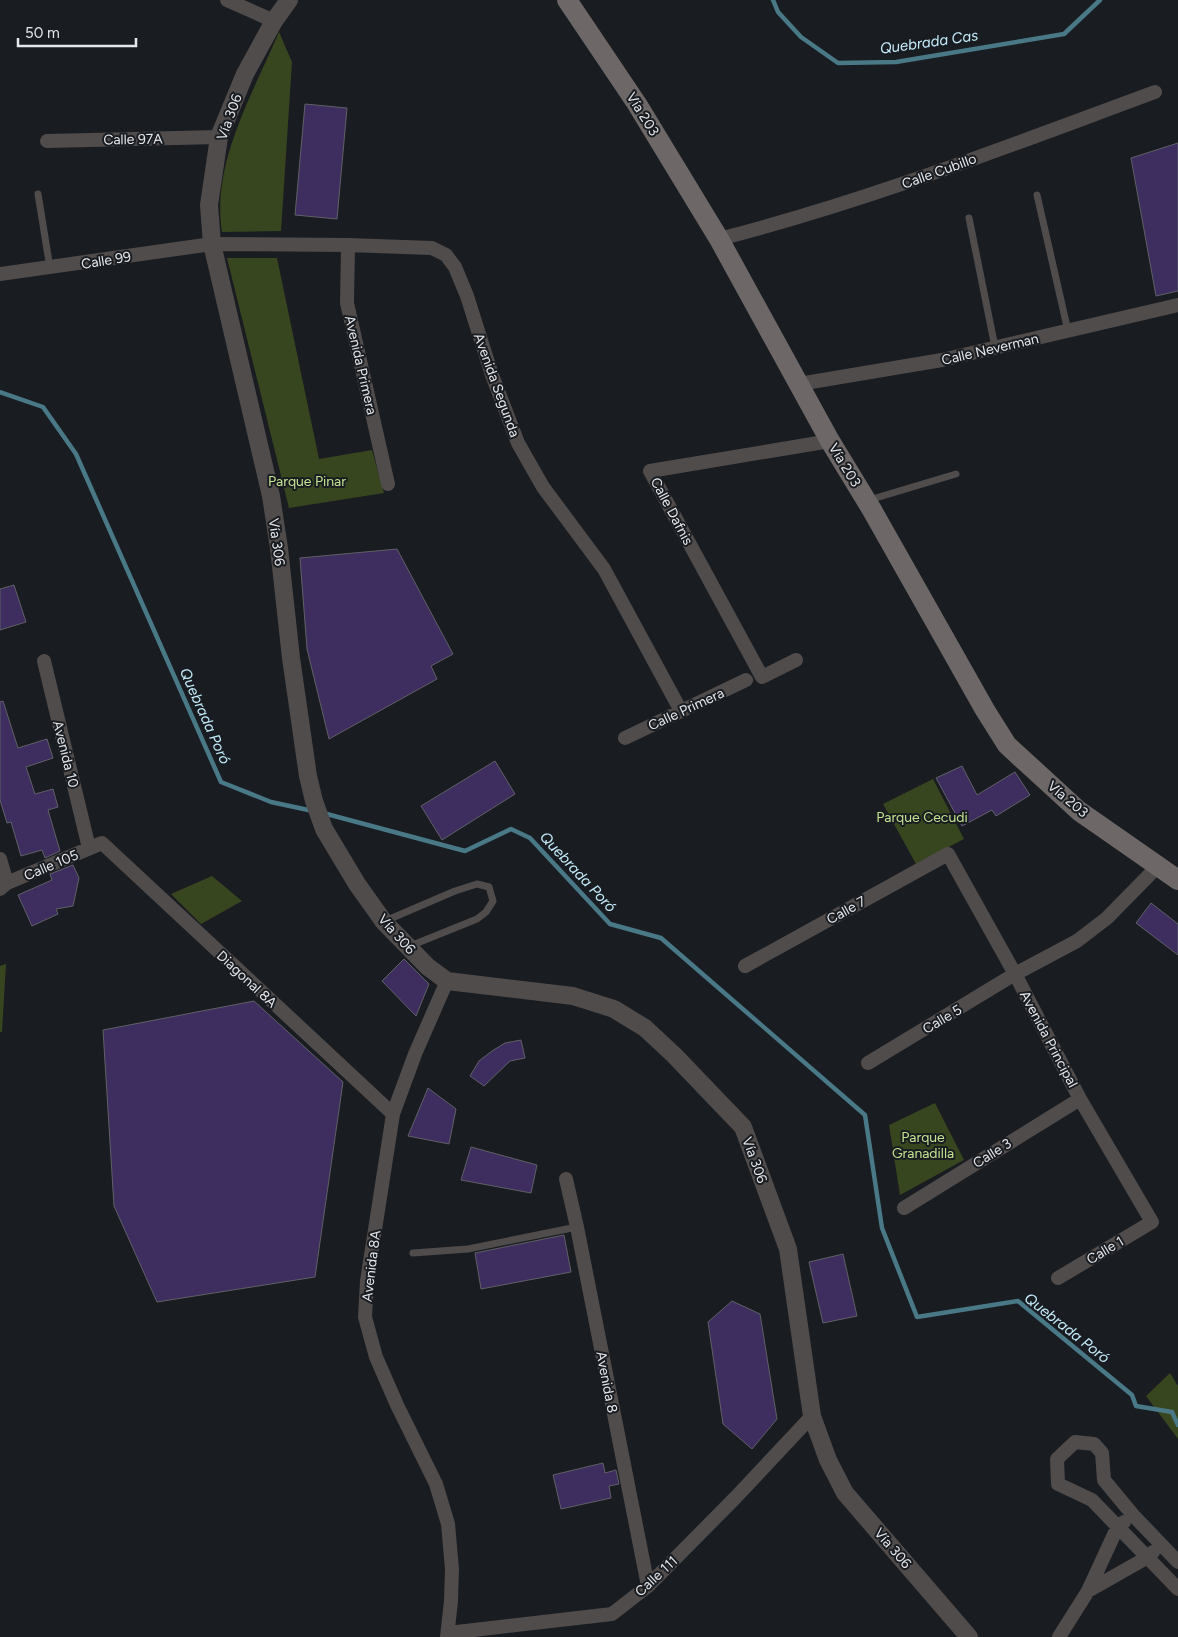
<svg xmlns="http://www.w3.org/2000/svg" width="1178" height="1637" viewBox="0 0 1178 1637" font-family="Figtree,sans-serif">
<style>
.green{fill:#38461f}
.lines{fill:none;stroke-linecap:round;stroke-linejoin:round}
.stream{stroke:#497886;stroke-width:4.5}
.building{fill:#3d2e5f;stroke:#616067}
.service{stroke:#504c4c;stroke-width:7}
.minor{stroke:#504c4c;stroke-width:14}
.tertiary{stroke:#504c4c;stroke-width:18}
.secondary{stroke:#6d6867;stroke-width:20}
.labels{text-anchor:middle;stroke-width:4;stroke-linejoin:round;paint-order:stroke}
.street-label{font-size:14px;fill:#e5e7eb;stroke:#191c21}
.park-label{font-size:14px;fill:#c4e390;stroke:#191c21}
.water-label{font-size:15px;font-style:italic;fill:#c4ecfa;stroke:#191c21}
</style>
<rect width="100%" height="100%" fill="#191c21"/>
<path class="green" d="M279,32L292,62L281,231L222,232C211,164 253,93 279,32Z
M227,258H277L319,459L372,450L384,493L289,508Z
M933,779L964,839L916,864L883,804Z
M212,876L242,901L201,924L171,894Z
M6,964L2,1032H0V966Z
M935,1103L964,1160L900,1195L889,1125Z
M1170,1373L1178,1386V1439L1146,1396Z"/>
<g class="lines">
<path class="stream" d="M773,0L778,12L801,37L838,63L896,62L1064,34L1100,0
M0,392L43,407L76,454L221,782L271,802L313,811
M323,813L465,851L511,829L530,838L610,924L661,938L865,1115L882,1228L917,1317L1018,1301L1132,1395L1136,1406L1172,1412L1178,1425"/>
</g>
<path class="building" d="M305,104L347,108L337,219L295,215Z
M1178,143V291L1156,296L1131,158Z
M397,549L453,654L431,666L437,679L329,739L307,649L300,558Z
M14,585L26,622L0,630V589Z
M3,701L18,748L47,739L53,758L26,767L35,794L53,789L58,807L48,810L60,851L45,858L42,850L21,856L11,822L7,823L0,800V702Z
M495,761L515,794L442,840L421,806Z
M962,766L977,795L1015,772L1030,795L996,816L992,810L962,826L936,778Z
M73,865L79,878L73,906L56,909L58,914L32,926L18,895L52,880L50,874Z
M1151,903L1178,924V955L1136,923Z
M404,959L429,984L416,1016L382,981Z
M254,1001L343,1082L315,1277L157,1302L114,1206L103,1030Z
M521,1040L525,1058L510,1061L484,1086L470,1076L479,1061L492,1051L505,1043Z
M428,1088L456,1109L449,1144L408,1136Z
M471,1147L537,1165L531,1193L461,1180Z
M564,1235L571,1272L481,1289L475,1253Z
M843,1254L857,1316L823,1323L809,1262Z
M732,1301L760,1314L777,1419L752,1449L723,1424L708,1322Z
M603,1463L605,1473L616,1470L619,1484L609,1486L611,1498L561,1509L553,1475Z"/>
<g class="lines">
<path class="service" d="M38,194L50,268
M1037,195L1068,331
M969,218L995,347
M869,500L956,474
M385,921L455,891L477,884L489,887L493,901L486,912L477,919L410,946
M413,1253L468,1249L577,1227"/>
<path class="minor" d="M227,0L274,21
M47,141L219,137
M719,239C868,201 1011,145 1155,92
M348,245L347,303L388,484
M0,274L212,244L348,245L432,248L446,255L455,267L467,296L492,375L518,443L543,487L604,569L681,711
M799,384L942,360L1178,305
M796,660L762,677L650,471L830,441
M44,661L89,848
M625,738L746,680
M0,859L7,883
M0,889L7,883L102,843L393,1114
M745,966L948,854L1015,974L1080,1099L1152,1222L1058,1278
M447,981L415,1054L393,1114L367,1281L365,1317L376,1357L397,1405L436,1484L448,1524L452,1569L451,1601L447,1637
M868,1063L1015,974L1077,941L1107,918L1158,866
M566,1179L577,1227L648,1586
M904,1208L1080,1099
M1178,1562L1133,1515L1104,1480L1102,1453L1094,1444L1075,1442L1057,1459L1058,1484L1092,1500L1178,1589
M1088,1591L1148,1557L1153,1552
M448,1633L612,1614L648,1586L736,1497L812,1416
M1059,1637L1088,1591L1118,1526L1124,1522"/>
<path class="tertiary" d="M289,0L274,21L245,74L219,137L209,205L212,244L271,496L279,548L291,658L308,776L314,801L324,829L357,884L384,922L428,967L447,981L573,996L614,1009L645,1028L674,1055L743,1127L788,1249L812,1416L828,1460L845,1493L969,1637"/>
<path class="secondary" d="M567,0L637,104L719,239L830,441L872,510L985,710L1007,745L1079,811L1178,880"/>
</g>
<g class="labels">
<g class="street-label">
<text transform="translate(643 114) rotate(58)" y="5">Vía 203</text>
<text transform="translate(229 117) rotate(-70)" y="5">Vía 306</text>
<text transform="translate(133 139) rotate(-1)" y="5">Calle 97A</text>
<text transform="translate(939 171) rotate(-20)" y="5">Calle Cubillo</text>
<text transform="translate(106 260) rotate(-9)" y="5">Calle 99</text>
<text transform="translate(990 349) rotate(-13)" y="5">Calle Neverman</text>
<text transform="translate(361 365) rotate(77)" y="5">Avenida Primera</text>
<text transform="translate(497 385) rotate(70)" y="5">Avenida Segunda</text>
<text transform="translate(845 465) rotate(59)" y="5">Vía 203</text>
<text transform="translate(672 511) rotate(62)" y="5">Calle Dafnis</text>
<text transform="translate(277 542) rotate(82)" y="5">Vía 306</text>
<text transform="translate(686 709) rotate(-25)" y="5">Calle Primera</text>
<text transform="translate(66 754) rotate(76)" y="5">Avenida 10</text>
<text transform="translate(1068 799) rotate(40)" y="5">Vía 203</text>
<text transform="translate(51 865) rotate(-23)" y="5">Calle 105</text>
<text transform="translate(846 910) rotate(-29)" y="5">Calle 7</text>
<text transform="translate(397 934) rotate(48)" y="5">Vía 306</text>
<text transform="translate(247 979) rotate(43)" y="5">Diagonal 8A</text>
<text transform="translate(942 1019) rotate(-31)" y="5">Calle 5</text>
<text transform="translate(1049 1039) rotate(62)" y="5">Avenida Principal</text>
<text transform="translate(992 1153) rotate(-32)" y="5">Calle 3</text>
<text transform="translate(755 1160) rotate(70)" y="5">Vía 306</text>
<text transform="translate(1105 1250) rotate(-31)" y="5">Calle 1</text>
<text transform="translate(371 1266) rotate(-83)" y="5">Avenida 8A</text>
<text transform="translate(607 1382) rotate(79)" y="5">Avenida 8</text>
<text transform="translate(893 1548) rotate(49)" y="5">Vía 306</text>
<text transform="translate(656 1576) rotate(-43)" y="5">Calle 111</text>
</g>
<g class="park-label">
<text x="307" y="486">Parque Pinar</text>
<text x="922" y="822">Parque Cecudi</text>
<text x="923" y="1142">Parque<tspan x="923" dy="16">Granadilla</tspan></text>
</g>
<g class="water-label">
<text transform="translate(929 42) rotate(-8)" y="5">Quebrada Cas</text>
<text transform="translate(205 716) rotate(66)" y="5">Quebrada Poró</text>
<text transform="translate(578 872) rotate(47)" y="5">Quebrada Poró</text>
<text transform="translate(1067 1328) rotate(38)" y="5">Quebrada Poró</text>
</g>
</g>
<path d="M18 38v8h118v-8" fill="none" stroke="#e5e7eb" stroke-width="2.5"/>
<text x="25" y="38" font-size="15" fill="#e5e7eb" stroke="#191c21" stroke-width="4" paint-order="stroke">50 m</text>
</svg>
